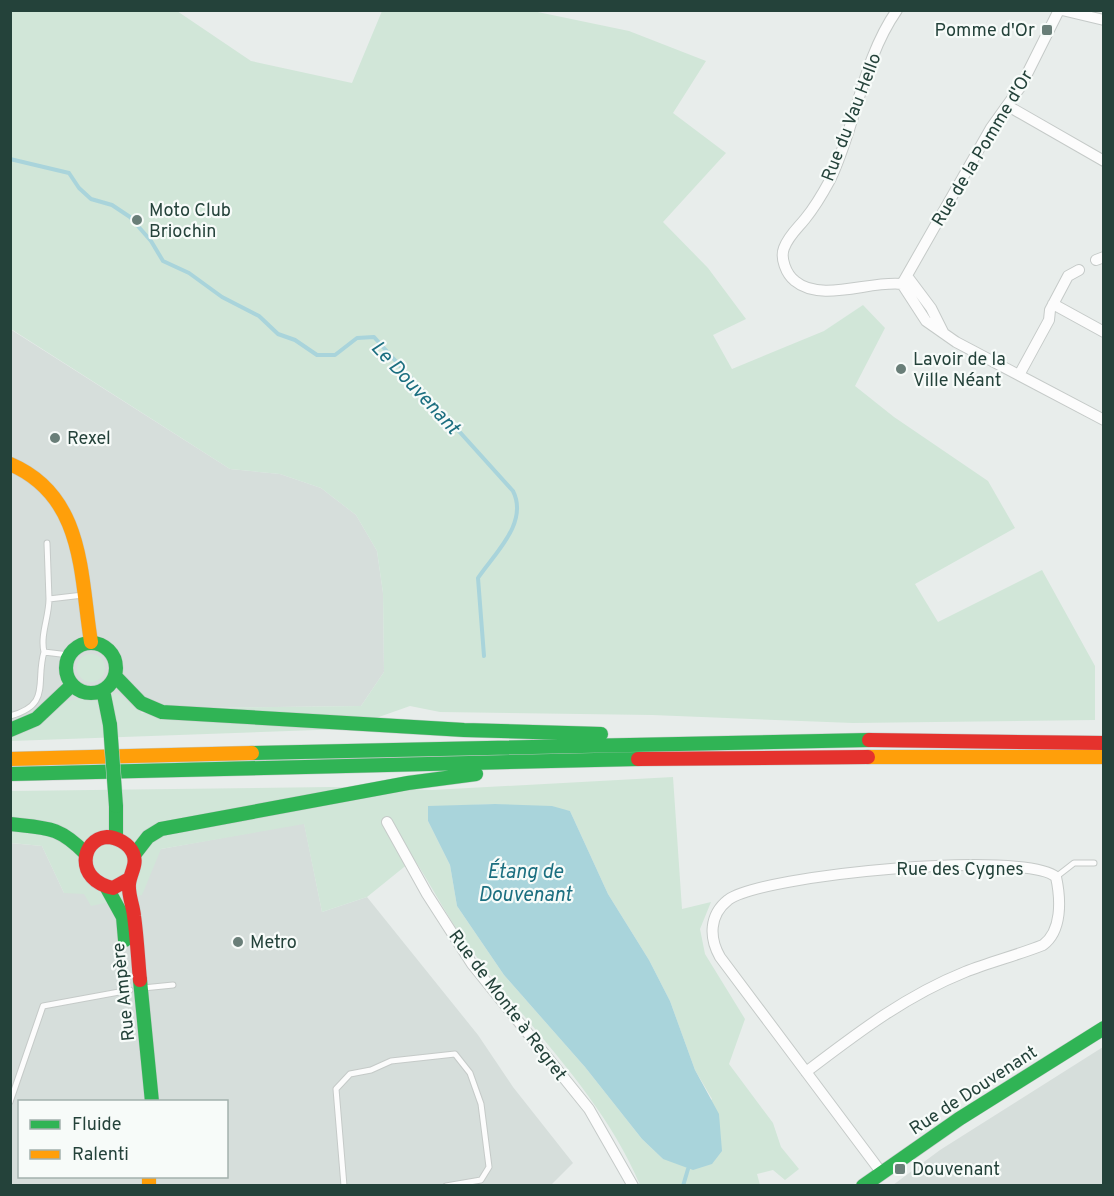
<svg xmlns="http://www.w3.org/2000/svg" width="1114" height="1196" viewBox="0 0 1114 1196" font-family="Overpass,sans-serif">
<style>
.built{fill:#d6dedb;fill-rule:evenodd}
.green{fill:#d1e6d8;fill-rule:evenodd}
.water{fill:#a9d4db}
.lines{fill:none;stroke-linecap:round;stroke-linejoin:round}
.stream{stroke:#a9d4db;stroke-width:4}
.lane-casing{stroke:#c5cac8;stroke-width:7}
.street-casing{stroke:#c5cac8;stroke-width:12}
.fast-casing{stroke:#c3cbc8;stroke-width:15}
.slow-casing{stroke:#c3cbc8;stroke-width:15}
.jam-casing{stroke:#c3cbc8;stroke-width:15}
.lane{stroke:#fcfcfc;stroke-width:5}
.street{stroke:#fcfcfc;stroke-width:10}
.fast{stroke:#30b455;stroke-width:14}
.slow{stroke:#ff9f0a;stroke-width:14}
.jam{stroke:#e5322d;stroke-width:14}
.fast-bridge-casing{stroke:#c3ccc9;stroke-width:15;stroke-linecap:butt}
.fast-bridge{stroke:#30b455;stroke-width:14}
.poi-dot{fill:#697e78;stroke:#f7fbf9;stroke-width:2}
.labels{text-anchor:middle;stroke-width:4.5;stroke-linejoin:round;paint-order:stroke}
.poi-label{font-size:18px;fill:#24423a;stroke:#f7fbf9;text-anchor:start}
.street-label{font-size:18px;fill:#24423a;stroke:#f7fbf9}
.water-label{font-size:20px;font-style:italic;fill:#1c6f80;stroke:#f7fbf9}
</style>
<rect width="100%" height="100%" fill="#e8edeb"/>
<path class="built" d="M10,329L230,469L280,474L321,488L356,515L377,551L383,593L384,672L361,706L191,708L11,723Z
M304,823L322,912L367,897L478,1035L513,1087L573,1163L550,1186L11,1185L10,843L42,846L64,893L161,849ZM20,1102H226V1176H20Z
M1103,1047V1185H893L940,1150Z"/>
<path class="green" d="M528,10L629,31L706,61L673,113L726,153L663,222L708,268L746,319L713,335L732,369L824,331L863,305L885,328L855,386L894,417L988,481L1015,528L915,584L938,622L1042,570L1095,666V720L853,723L652,715L440,712L410,706L345,729L11,741V723L61,702L117,693L142,713L191,708L361,706L384,672L383,593L377,551L356,515L321,488L280,474L230,469L11,329L10,11H177L251,61L352,83L382,11Z
M77 668a14 14 0 1 1 28 0a14 14 0 1 1-28 0Z
M673,777L682,909L711,902L700,929L705,954L745,1019L729,1064L773,1123L781,1147L799,1169L785,1180L773,1170L757,1174L760,1185H640C603,1096 527,1026 470,948C449,921 433,888 414,859L367,897L322,912L304,824L161,849L142,895L91,906L84,894L64,893L42,846L11,843L10,791L330,787L432,790ZM495,804L570,811L608,894L649,960L670,1001L695,1070L712,1099L663,1159L642,1139L585,1067L504,975L472,928L457,906L450,865L428,821V807Z"/>
<path class="water" d="M495,804L552,806L570,811L608,894L649,960L670,1001L695,1070L719,1114L722,1151L712,1164L693,1170L663,1159L642,1139L585,1067L504,975L457,906L450,865L428,821V806Z"/>
<g class="lines">
<path class="stream" d="M10,159L69,173L79,188L91,199L112,205L130,217L151,241L163,261L189,273L222,297L259,316L278,334L295,340L317,355H335L357,338L374,337L513,491C529,523 494,554 478,578L484,656
M683,1186L688,1169"/>
<g class="lane-casing">
<path id="lane" d="M47,543L49,599L83,595
M44,652C40,635 49,617 49,599
M10,716C52,705 35,682 44,652L69,655
M1056,877L1074,863H1094
M143,988L173,985
M10,1102L43,1006L130,990
M344,1186L336,1089L350,1074L371,1070L391,1061L455,1054L470,1073L481,1104L489,1167L481,1180L446,1186"/>
</g>
<g class="street-casing">
<path id="street" d="M897,10C862,60 856,126 830,180C823,193 814,208 805,219C797,229 789,235 784,248C780,258 786,274 795,281C821,303 871,280 902,284
M1062,10L1104,20
M1008,106L1104,161
M1096,260L1104,257
M907,276L931,308L943,332
M902,284L991,128L1021,86L1059,10
M902,284L926,321L956,342L1104,420
M1053,304L1104,332
M1019,375L1049,320L1050,310L1068,276L1079,270
M387,822L427,894L472,964L589,1109L633,1186
M806,1072C856,1034 905,996 965,972C990,962 1018,955 1043,945C1062,931 1061,900 1056,877C1026,850 763,874 728,900C709,915 709,938 720,957L881,1172"/>
</g>
<g class="fast-casing">
<path id="fast" d="M66 668a25 25 0 1 1 50 0a25 25 0 1 1-50 0Z
M115,676L141,703L162,712L464,730L601,734
M103,690L110,725
M10,730L36,719L72,685
M252,753L869,740
M10,774L638,759
M116,806V838
M10,824C47,828 59,826 86,854
M134,855L148,837L161,829L408,783L476,774
M107,888L123,917L125,940
M140,980L152,1102
M863,1186L959,1119L1104,1028"/>
</g>
<g class="slow-casing">
<path id="slow" d="M10,464C85,496 80,575 91,642
M868,757H1104
M10,759L252,753
M149,1176V1186"/>
</g>
<g class="jam-casing">
<path id="jam" d="M869,740L1104,743
M638,759L868,757
M129,879L113,888C74,880 81,839 107,837C117,837 129,844 133,853C138,864 130,873 129,884C128,895 133,905 134,916C137,937 138,959 140,980"/>
</g>
<use href="#lane" class="lane"/>
<use href="#street" class="street"/>
<use href="#fast" class="fast"/>
<use href="#slow" class="slow"/>
<use href="#jam" class="jam"/>
<g class="fast-bridge-casing">
<path id="fast-bridge" d="M110,725L116,806"/>
</g>
<use href="#fast-bridge" class="fast-bridge"/>
</g>
<g class="poi-dot">
<rect x="1041" y="24" width="12" height="12" rx="3"/>
<circle cx="137" cy="220" r="6"/>
<circle cx="901" cy="369" r="6"/>
<circle cx="55" cy="438" r="6"/>
<circle cx="238" cy="942" r="6"/>
<rect x="894" y="1163" width="12" height="12" rx="3"/>
</g>
<g class="labels">
<g class="poi-label">
<text x="1035" y="36" text-anchor="end">Pomme d'Or</text>
<text x="149" y="216">Moto Club<tspan x="149" dy="21">Briochin</tspan></text>
<text x="913" y="365">Lavoir de la<tspan x="913" dy="21">Ville Néant</tspan></text>
<text x="67" y="444">Rexel</text>
<text x="250" y="948">Metro</text>
<text x="912" y="1175">Douvenant</text>
</g>
<g class="street-label">
<text transform="translate(851 117) rotate(-69)" y="6">Rue du Vau Hello</text>
<text transform="translate(982 148) rotate(-59)" y="6">Rue de la Pomme d'Or</text>
<text x="960" y="875">Rue des Cygnes</text>
<text transform="translate(123 992) rotate(-96)" y="6">Rue Ampère</text>
<text transform="translate(508 1005) rotate(53)" y="6">Rue de Monte à Regret</text>
<text transform="translate(973 1090) rotate(-33)" y="6">Rue de Douvenant</text>
</g>
<g class="water-label">
<text transform="translate(416 387) rotate(47)" y="7">Le Douvenant</text>
<text x="525" y="878">Étang de<tspan x="525" dy="23">Douvenant</tspan></text>
</g>
</g>
<rect width="1114" height="1196" fill="none" stroke="#24423a" stroke-width="24"/>
<rect x="18" y="1100" width="210" height="78" fill="#f7fbf9" stroke="#a3b1ad" stroke-width="1.5"/>
<rect x="30" y="1120" width="30" height="9" fill="#30b455" stroke="#a3b1ad" stroke-width="1.5"/>
<text x="72" y="1130" font-size="18" fill="#24423a">Fluide</text>
<rect x="30" y="1150" width="30" height="9" fill="#ff9f0a" stroke="#a3b1ad" stroke-width="1.5"/>
<text x="72" y="1160" font-size="18" fill="#24423a">Ralenti</text>
</svg>
